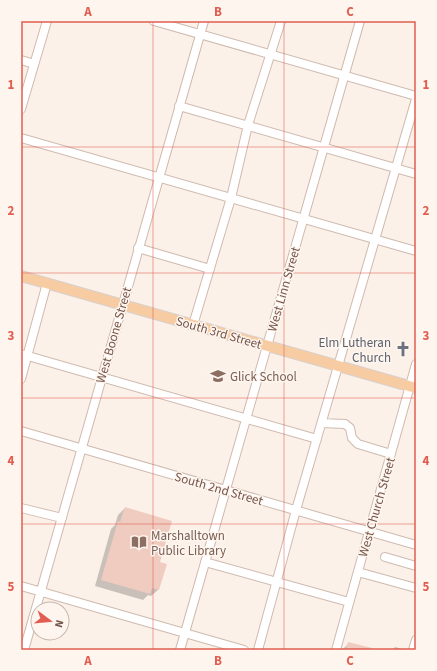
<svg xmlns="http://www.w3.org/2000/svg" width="437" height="671" viewBox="0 0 437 671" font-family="'Source Sans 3',sans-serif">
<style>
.shadow{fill:#0003}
.building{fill:#f0ccc0}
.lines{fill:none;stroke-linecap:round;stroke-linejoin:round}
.minor-casing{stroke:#cfbab0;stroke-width:10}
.major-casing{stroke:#d8cfcd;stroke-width:12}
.minor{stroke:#fff;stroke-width:8}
.major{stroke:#f8cca2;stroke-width:10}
.grid{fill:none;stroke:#e15d51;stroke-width:1;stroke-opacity:0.55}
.labels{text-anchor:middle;stroke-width:3;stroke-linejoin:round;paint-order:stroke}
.street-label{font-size:13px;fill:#75554c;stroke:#fef6ee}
.worship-label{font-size:13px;fill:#5b616d;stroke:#fef6ee;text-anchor:end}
.education-label{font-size:13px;fill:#785e54;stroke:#fef6ee;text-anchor:start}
.neatline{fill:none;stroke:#e15d51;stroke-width:1.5}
.grid-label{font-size:13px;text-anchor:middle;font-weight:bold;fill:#e15d51}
</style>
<rect width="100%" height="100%" fill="#fcf1e8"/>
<path class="shadow" d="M125,508L159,563L166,565L158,590L151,596L148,595L143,600L95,586L111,529L115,525L118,515Z
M349,643L374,650H342Z
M395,647L406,650H392Z"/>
<path class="building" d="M125,507L172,521L160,562L167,564L159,590L152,588L150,594L101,580L118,521L120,522Z
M348,642L372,648L371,650H346Z"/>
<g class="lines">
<g class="minor-casing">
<path id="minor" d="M154,21L416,96
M21,60L34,64
M179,106L416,174
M21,109L47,21
M21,138L416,251
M138,248L210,269
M193,325L231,198L248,125L281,21
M21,354L317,439
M21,379L47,283
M322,423L345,424L350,428L352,438L358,444L391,454
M21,431L416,545
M21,508L62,518
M385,557L416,566
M205,562L349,602
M358,572L416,588
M21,586L244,650
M24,650L204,21
M180,650L360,21
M258,650L296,510L416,99
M336,650L416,364
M413,650L416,640"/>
</g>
<g class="major-casing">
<path id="major" d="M21,276L416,388"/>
</g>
<use href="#minor" class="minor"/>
<use href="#major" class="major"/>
</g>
<path class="grid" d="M153,21V650M284,21V650M21,147H416M21,273H416M21,398H416M21,524H416"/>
<defs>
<g id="church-bare" transform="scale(1.2)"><path d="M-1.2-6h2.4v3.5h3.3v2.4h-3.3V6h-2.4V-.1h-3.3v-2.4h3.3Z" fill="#6b7280" stroke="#fef6ee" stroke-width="2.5" paint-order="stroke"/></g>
<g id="school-bare" transform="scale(1.2)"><path d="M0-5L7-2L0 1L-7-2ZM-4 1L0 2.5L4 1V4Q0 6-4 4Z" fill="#8d6e63" stroke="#fef6ee" stroke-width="2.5" paint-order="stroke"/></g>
<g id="library-bare" transform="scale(1.2)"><path d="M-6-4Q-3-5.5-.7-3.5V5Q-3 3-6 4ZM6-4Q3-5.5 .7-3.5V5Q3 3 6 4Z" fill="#8d6e63" stroke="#fef6ee" stroke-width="2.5" paint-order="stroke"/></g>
</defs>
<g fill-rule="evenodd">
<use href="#church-bare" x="403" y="349"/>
<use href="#school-bare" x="218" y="376"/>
<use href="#library-bare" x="139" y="542"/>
</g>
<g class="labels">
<g class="street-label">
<text transform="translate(283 289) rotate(-74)" y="5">West Linn Street</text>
<text transform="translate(219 332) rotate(16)" y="5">South 3rd Street</text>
<text transform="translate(113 335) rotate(-74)" y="5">West Boone Street</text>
<text transform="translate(219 488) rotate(16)" y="5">South 2nd Street</text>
<text transform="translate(376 507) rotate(-74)" y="5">West Church Street</text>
</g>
<g class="worship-label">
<text x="391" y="347">Elm Lutheran<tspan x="391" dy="15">Church</tspan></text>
</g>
<g class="education-label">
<text x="230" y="381">Glick School</text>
<text x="151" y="540">Marshalltown<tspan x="151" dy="15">Public Library</tspan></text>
</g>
</g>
<rect width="437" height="671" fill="none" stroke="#fef6ee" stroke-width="44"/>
<g transform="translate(50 621) rotate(106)"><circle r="19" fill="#fef6ee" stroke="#c7b6ad"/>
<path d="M0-3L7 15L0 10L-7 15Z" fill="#e15d51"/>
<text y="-6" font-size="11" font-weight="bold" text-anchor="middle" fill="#75554c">N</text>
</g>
<rect x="22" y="22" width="393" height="627" class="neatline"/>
<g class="grid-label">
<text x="88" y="16">A</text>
<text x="218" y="16">B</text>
<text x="350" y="16">C</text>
<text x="11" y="89">1</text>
<text x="426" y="89">1</text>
<text x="11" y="215">2</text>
<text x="426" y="215">2</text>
<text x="11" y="340">3</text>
<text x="426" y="340">3</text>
<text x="11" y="465">4</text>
<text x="426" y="465">4</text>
<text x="11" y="591">5</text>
<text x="426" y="591">5</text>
<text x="88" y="665">A</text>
<text x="218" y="665">B</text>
<text x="350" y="665">C</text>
</g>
</svg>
